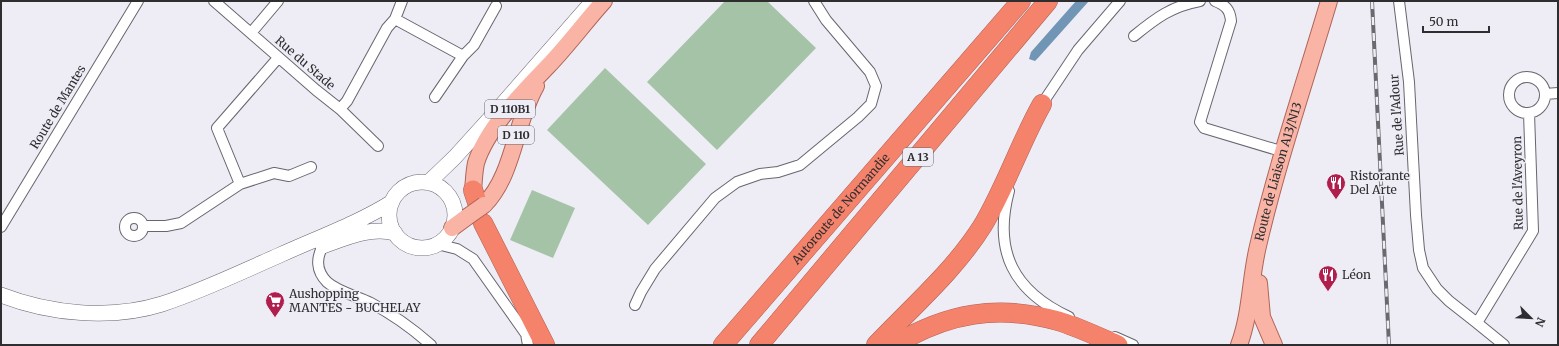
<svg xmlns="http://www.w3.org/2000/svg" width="1559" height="346" viewBox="0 0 1559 346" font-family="Merriweather,serif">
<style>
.green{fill:#a5c4a7}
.water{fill:#7195b5}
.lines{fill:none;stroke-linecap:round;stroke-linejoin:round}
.street-casing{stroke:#67666e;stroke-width:12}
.secondary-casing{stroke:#67666e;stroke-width:16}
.primary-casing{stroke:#af6456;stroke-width:18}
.highway-casing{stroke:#af6456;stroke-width:20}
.street{stroke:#fff;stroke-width:10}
.secondary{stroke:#fff;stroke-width:15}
.primary{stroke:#f9b4a6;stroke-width:16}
.highway{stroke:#f5826b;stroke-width:19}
.rail-casing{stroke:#6a696e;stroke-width:4}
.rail{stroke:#eeedf6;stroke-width:2.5;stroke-dasharray:8;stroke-linecap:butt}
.primary-bridge-casing{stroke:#af6456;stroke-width:18;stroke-linecap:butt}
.primary-bridge{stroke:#f9b4a6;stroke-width:16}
.labels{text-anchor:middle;stroke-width:3;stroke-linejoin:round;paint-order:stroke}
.shield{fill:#eeedf6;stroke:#68676b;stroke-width:1}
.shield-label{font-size:11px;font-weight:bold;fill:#2e2d30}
.street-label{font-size:12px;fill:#2e2d30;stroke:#eeedf6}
.poi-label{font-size:12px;fill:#2e2d30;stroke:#eeedf6;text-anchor:start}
</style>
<rect width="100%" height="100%" fill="#eeedf6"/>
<path class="green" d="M725,1H767L816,48L717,150L647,82Z
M605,68L706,164L648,225L547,130Z
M532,190L575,208L553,258L510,240Z"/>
<path class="water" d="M1076,1H1089L1038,58L1035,61L1029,59L1031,52Z"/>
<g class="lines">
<g class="street-casing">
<path id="street" d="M214,1L316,90L340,109L378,146
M1215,1C1225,5 1230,9 1231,21L1200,122L1204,128L1284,152
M1399,1L1409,82L1416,215L1419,250L1423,268L1437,289L1449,301L1477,323
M395,19L463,56
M251,33L278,1
M1134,36C1156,18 1172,6 1200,1
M1509 95a18 18 0 1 1 36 0a18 18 0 1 1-36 0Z
M1545,94L1558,93
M435,97L463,56L474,45L496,6
M1040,107L1078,50L1120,1
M340,109L347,101L387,28L395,19L402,1
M240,184L274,173L289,176L311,167
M1009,191C993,251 1013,291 1069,317
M125 227a9 9 0 1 1 18 0a9 9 0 1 1-18 0Z
M143,226H166L181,223L240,184L217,128L278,58
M1,227L138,1
M437,244L457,249L473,259L526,334L528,345
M323,246C316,258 316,271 327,282C338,292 357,296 371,303C392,314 413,329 431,345
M635,305L641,292L655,269L715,198L737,182L760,174L778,172L800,165L858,117L871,104L876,86L870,72L826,20L814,1
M1115,337L1133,345
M1504,345L1477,323L1533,231L1529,113"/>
</g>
<g class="secondary-casing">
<path id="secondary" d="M389 215a33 33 0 1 1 66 0a33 33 0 1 1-66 0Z
M428,183L455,157L493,115L593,1
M323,246C345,238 371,226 395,233
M1,295C50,314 111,320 162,304C202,291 241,272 280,255C317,238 357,224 392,202"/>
</g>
<g class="primary-casing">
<g id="primary">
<path d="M473,190C474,181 474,172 476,163C487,128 523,92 548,66C568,45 585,22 604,1"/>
<path d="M484,205C514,175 515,122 536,86"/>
<path d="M452,228L467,217"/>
<path d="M1259,283L1262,317L1274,345"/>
<path id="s1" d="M1239,345C1251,313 1250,279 1258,246C1277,164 1305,82 1329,1"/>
</g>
</g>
<g class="highway-casing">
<g id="highway">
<path d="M473,190L477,202"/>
<path d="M483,223L545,345"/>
<path id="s2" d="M723,345L1021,1"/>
<path d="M759,345L1048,1"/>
<path d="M876,345C912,307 955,270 983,225C1006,186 1020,143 1042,104"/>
<path d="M894,345C947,313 998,304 1058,321C1078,327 1098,337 1118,345"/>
</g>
</g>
<use href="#street" class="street"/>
<use href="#secondary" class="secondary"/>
<use href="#primary" class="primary"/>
<use href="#highway" class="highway"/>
<g class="rail-casing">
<path id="rail" d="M1372,1L1389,345"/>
</g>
<use href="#rail" class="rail"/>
<g class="primary-bridge-casing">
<path id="primary-bridge" d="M467,217L484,205"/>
</g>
<use href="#primary-bridge" class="primary-bridge"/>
</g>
<defs>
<g id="restaurant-pin" transform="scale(1)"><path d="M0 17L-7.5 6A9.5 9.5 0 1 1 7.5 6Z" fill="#b01e4e" stroke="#eeedf6"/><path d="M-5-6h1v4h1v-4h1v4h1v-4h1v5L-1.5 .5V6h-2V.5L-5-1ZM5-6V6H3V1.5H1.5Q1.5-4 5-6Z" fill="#fff"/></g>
<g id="supermarket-pin" transform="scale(1)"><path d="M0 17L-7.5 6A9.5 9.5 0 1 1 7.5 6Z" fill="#b01e4e" stroke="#eeedf6"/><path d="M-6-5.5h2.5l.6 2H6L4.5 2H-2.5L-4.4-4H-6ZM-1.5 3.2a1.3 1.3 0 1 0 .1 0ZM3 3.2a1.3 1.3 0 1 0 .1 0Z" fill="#fff"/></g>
</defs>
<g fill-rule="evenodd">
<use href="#restaurant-pin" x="1336" y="183"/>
<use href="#restaurant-pin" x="1328" y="275"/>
<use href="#supermarket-pin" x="275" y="301"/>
</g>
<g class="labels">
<g class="shield">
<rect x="485" y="100" width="50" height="18" rx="3"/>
<rect x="498" y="126" width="36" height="18" rx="3"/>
<rect x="903" y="148" width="30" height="18" rx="3"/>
</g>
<g class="shield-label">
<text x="510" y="113">D 110B1</text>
<text x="516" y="139">D 110</text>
<text x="918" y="161">A 13</text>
</g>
<g class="street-label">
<text transform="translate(305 63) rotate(41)" y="4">Rue du Stade</text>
<text transform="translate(58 107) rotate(-59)" y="4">Route de Mantes</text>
<text transform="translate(1397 115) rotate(-94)" y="4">Rue de l'Adour</text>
<text dy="4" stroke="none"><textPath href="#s1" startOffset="178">Route de Liaison A13/N13</textPath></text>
<text transform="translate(1518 183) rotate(-91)" y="4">Rue de l'Aveyron</text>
<text dy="4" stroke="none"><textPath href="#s2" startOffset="180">Autoroute de Normandie</textPath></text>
</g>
<g class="poi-label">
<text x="1350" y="180">Ristorante<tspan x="1350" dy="14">Del Arte</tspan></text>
<text x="1342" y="279">Léon</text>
<text x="289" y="298">Aushopping<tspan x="289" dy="14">MANTES - BUCHELAY</tspan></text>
</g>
</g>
<rect width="1559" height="346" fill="none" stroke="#2e2d30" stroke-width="4"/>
<g transform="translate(1531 318) rotate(114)" stroke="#eeedf6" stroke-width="3" paint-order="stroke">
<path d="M0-3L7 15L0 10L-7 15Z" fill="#2e2d30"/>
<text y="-6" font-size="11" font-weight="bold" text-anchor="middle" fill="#2e2d30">N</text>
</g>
<path d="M1423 26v6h66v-6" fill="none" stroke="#2e2d30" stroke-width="2"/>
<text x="1429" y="26" font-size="12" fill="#2e2d30" stroke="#eeedf6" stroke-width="3" paint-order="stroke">50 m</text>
</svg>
